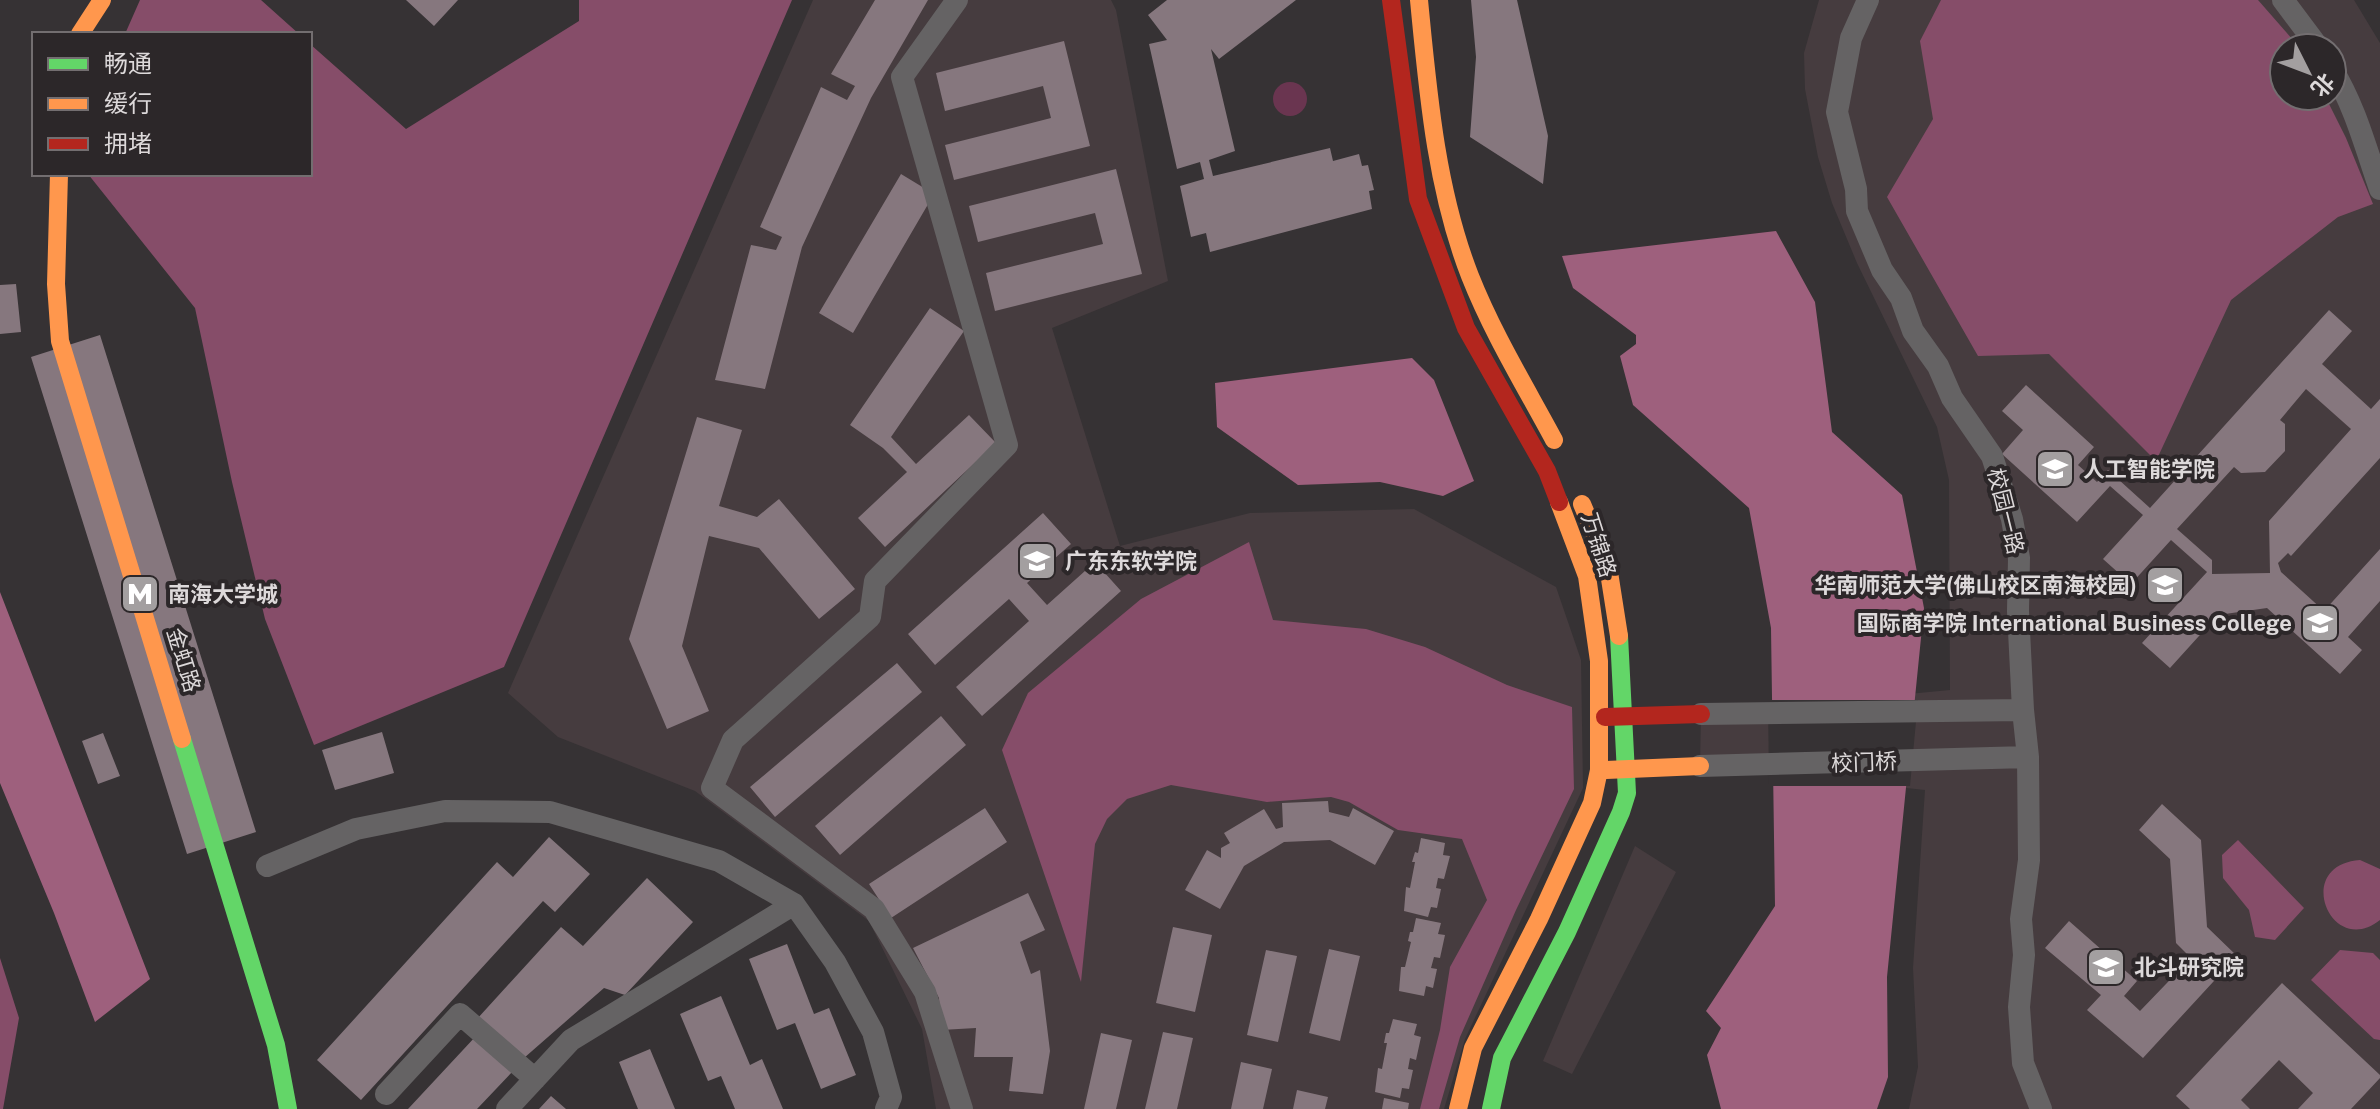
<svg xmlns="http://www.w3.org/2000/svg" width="2380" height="1109" viewBox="0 0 2380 1109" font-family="'Public Sans','Noto Sans SC',sans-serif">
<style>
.built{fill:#463c3f;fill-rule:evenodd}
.green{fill:#6a3550}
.forest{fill:#864d69}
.water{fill:#9e607d}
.pier{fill:#363234}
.building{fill:#86777e;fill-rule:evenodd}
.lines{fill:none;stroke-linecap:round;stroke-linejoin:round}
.street{stroke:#656364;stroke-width:22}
.fast{stroke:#63d668;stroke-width:18}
.slow{stroke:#ff974d;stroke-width:18}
.jam{stroke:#b3261e;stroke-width:18}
.labels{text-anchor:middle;stroke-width:8;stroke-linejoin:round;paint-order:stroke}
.poi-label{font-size:22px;font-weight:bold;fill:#ddd9da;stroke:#2c2729;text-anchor:start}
.street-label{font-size:22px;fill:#ddd9da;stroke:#2c2729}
</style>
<rect width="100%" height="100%" fill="#363234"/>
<path class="built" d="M813,0H1111L1116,10L1168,281L1052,328L1120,546L1250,513L1414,509L1556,587L1581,660L1583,788L1465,1039L1444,1109H936L922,1029L869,921L695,791L558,737L508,693Z
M1819,0H2354L2380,43V1109H1909L1918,1067L1913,968L1925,790L1700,766L1701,714L1950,690L1949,480L1937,427L1857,263L1832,203L1818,157L1805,89L1804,53ZM2284,48H2332V96H2284Z
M1635,846L1676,872L1572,1074L1543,1061Z"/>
<path class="green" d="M1273 99a17 17 0 1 1 34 0a17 17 0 1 1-34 0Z"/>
<path class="forest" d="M140,0H261L299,34H125Z
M579,0H792L504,667L314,745L265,619L232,482L195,308L88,174H310V44L406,129L579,21Z
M1941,0H2258L2300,48H2284V96H2325L2346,138L2373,204L2338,217L2231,300L2156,461L2049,354L1978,356L1887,197L1933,119L1920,41Z
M1249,542L1273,620L1366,629L1425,647L1507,685L1572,707L1574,789L1516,910L1460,1037L1439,1109H1420L1440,1030L1450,967L1487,900L1462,839L1398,830L1349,802L1331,797L1267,802L1171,785L1127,799L1107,819L1095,844L1081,982L1002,750L1028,693L1141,599Z
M2238,840L2304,908L2275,940L2255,937L2249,910L2223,878L2222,855Z
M2360,860L2380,869V920C2331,959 2292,865 2360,860Z
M2340,950L2373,953L2380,960V1040L2374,1039L2311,980Z
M0,958L19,1018L3,1109H0Z"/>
<path class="water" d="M1776,231L1815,302L1832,432L1902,495L1924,608L1887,977L1888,1077L1877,1109H1721L1707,1055L1721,1028L1706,1011L1775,906L1771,628L1749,508L1633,405L1620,356L1636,344V335L1573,288L1562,256Z
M1412,358L1434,380L1474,481L1443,496L1380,482L1298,485L1217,427L1215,383Z
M0,592L150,979L95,1022L54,913L0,783Z"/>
<path class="pier" d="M1768,700H1918L1910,786H1769Z"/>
<path class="building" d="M406,0H458L434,26Z
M875,0H928L871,98L802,247L765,389L715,380L751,245L776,250L782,237L760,227L821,87L847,100L855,86L831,74Z
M1167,0H1296L1219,59L1211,49L1235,151L1209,160L1213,176L1330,148L1333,161L1359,154L1362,166L1368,165L1374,190L1369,191L1372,209L1210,252L1206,233L1191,237L1180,186L1204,179L1200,162L1177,169L1149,44L1167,40L1148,15Z
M1471,0H1517L1548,136L1543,184L1470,137L1476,57Z
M1064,41L1090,146L954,180L945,145L1051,118L1043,86L945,111L936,73Z
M1116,169L1142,274L995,311L986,273L1103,244L1095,213L978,242L969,206Z
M901,174L934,194L853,333L819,313Z
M16,284L21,332L0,334V285Z
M930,308L964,331L891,437L916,464L969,415L996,443L885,547L858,518L907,472L883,448L850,425Z
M2329,310L2352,331L2322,364L2371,409L2380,399V458L2291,556L2288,553L2278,563L2281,572L2324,611L2380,549V601L2348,637L2362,650L2340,674L2267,608L2218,615L2170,668L2142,643L2207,572L2171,540L2131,584L2103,559L2143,515L2110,486L2077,522L2002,454L2023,430L2002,411L2026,385L2094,447L2078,465L2097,482L2108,470L2150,508ZM2306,389L2351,429L2269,521L2270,573L2212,574V560L2177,529L2234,467L2241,473L2265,472L2285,451V424L2280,420Z
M100,335L256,832L187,854L31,357Z
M697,417L742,430L719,506L757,517L779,499L855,589L819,619L759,548L709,536L682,646L709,711L667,729L629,639Z
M1043,513L1071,544L1027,583L1047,605L1095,562L1121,591L982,716L956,687L1029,621L1009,599L935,665L908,634Z
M897,663L922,692L775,817L750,787Z
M941,716L966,745L840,855L815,826Z
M382,732L394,773L335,790L322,750Z
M103,733L120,776L98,784L82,741Z
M1328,801L1329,812L1349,817L1353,808L1394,831L1375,865L1330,840L1284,842L1244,866L1220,909L1185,890L1207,850L1221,858V848L1230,843L1224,833L1264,809L1276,829L1283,827L1282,803Z
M2162,804L2201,840L2207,927L2237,956L2143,1058L2087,1010L2101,995L2045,948L2069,921L2137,981L2124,996L2140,1011L2191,958L2176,943L2170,859L2139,830Z
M985,808L1007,842L891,918L869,884Z
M549,837L590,874L555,912L543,901L361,1100L317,1060L497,862L513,877Z
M1421,838L1445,843L1443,855L1450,856L1444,879L1438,878L1436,888L1441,889L1437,908L1431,907L1428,917L1404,911L1406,887L1410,888L1415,862H1412L1415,852L1418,853Z
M647,878L693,922L625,995L604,988L524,1058L477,1019L561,927L583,946Z
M1028,893L1045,930L1020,942L1031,974L1040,970L1050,1051L1043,1094L1009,1091L1013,1057H974L976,1028L941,1030L939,998L913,948Z
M1416,918L1441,923L1438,934L1445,935L1440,958L1434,957L1431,968L1437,969L1433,988L1426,986L1424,996L1399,991L1401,967H1405L1411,942L1408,941L1410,932H1413Z
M1173,927L1212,935L1195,1012L1156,1003Z
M787,944L814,1014L829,1008L856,1075L821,1089L795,1023L777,1030L749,959Z
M1329,949L1360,956L1340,1041L1309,1033Z
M1266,950L1297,956L1278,1042L1247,1035Z
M2282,983L2380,1075V1078L2351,1109H2298L2313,1093L2279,1060L2241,1100L2250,1109H2190L2176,1096Z
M721,996L750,1065L762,1059L783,1109H735L721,1076L708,1081L680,1014Z
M1393,1019L1417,1024L1414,1035L1421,1037L1416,1060L1410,1058L1408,1069L1413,1070L1409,1089L1402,1088L1400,1098L1375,1092L1378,1068L1382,1069L1387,1043H1384L1386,1033H1389Z
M1163,1032L1193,1038L1177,1109H1145Z
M1101,1033L1132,1040L1116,1109H1084Z
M476,1036L513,1071L477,1109H408Z
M650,1049L675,1109H638L619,1062Z
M1241,1062L1272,1069L1263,1109H1231Z
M1297,1090L1328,1097L1325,1109H1293Z
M551,1096L566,1109H539Z
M1384,1098L1409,1103L1408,1109H1382Z"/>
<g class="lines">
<path class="street" d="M957,0L902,77L1007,445L875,581L870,617L733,740L712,788L874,909L925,992L962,1109
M1868,0L1851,38L1837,112L1856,189L1857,211L1882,270L1901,298L1913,331L1938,366L1952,398L1992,456L2012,519L2019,558L2018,611L2023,710L2028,757L2029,860L2021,919L2024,955L2019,1007L2023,1063L2041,1109
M2283,0L2319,48
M2332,69C2355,106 2366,149 2380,189
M1701,714L2023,710
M1700,766L2028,757
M267,866L356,829L445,811L550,812L719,861L794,904L835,962L873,1032L891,1097L886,1109
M386,1094L460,1014L535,1079
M507,1109L571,1040L794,904"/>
<path class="fast" d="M182,739L276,1045L288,1109
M1491,1109L1502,1058L1567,932L1621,812L1627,793L1619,636"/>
<path class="slow" d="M1419,0C1428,93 1436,189 1470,276C1493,334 1525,386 1554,440
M80,34L102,0
M59,174L56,284L60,341L182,739
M1582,504L1608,566L1619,636
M1606,770L1700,766
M1458,1109L1473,1048L1539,919L1592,803L1599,770V661L1587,576L1559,502"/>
<path class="jam" d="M1391,0L1418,199L1466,328L1547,471L1559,502
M1605,717L1701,714"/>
</g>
<defs>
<g id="university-square" transform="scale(2)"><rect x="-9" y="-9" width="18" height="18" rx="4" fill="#a39fa0" stroke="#2c2729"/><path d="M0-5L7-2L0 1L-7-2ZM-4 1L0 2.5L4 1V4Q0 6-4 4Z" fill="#fff"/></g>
<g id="metro-square" transform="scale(2)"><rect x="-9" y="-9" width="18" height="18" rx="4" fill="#a39fa0" stroke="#2c2729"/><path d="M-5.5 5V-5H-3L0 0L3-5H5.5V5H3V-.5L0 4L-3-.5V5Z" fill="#fff"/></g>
</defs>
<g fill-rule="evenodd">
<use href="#university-square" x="2055" y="469"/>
<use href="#university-square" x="1037" y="561"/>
<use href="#university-square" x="2165" y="585"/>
<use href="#metro-square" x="140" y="594"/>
<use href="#university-square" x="2320" y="623"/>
<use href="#university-square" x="2106" y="967"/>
</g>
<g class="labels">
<g class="poi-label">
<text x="2083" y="477">人工智能学院</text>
<text x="1065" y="569">广东东软学院</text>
<text x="2137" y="593" text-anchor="end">华南师范大学(佛山校区南海校园)</text>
<text x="168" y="602">南海大学城</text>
<text x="2292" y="631" text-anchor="end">国际商学院 International Business College</text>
<text x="2134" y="975">北斗研究院</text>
</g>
<g class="street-label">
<text transform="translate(2006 511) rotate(76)" y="8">校园一路</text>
<text transform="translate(1599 545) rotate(72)" y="8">万锦路</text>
<text transform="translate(184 660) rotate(73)" y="8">金虹路</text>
<text transform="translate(1864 762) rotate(-2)" y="8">校门桥</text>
</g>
</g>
<rect x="32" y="32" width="280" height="144" fill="#2c2729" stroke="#736e70" stroke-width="2"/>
<rect x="48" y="58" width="40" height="12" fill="#63d668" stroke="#736e70" stroke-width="2"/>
<text x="104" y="72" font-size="24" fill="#ddd9da">畅通</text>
<rect x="48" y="98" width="40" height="12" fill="#ff974d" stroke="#736e70" stroke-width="2"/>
<text x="104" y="112" font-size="24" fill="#ddd9da">缓行</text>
<rect x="48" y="138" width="40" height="12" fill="#b3261e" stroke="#736e70" stroke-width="2"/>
<text x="104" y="152" font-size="24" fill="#ddd9da">拥堵</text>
<g transform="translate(2308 72) rotate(132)"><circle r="38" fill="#2c2729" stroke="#736e70" stroke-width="2"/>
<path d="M0-6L14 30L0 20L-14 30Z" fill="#a39fa0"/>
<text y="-12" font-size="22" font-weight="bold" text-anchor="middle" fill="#ddd9da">北</text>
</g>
</svg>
